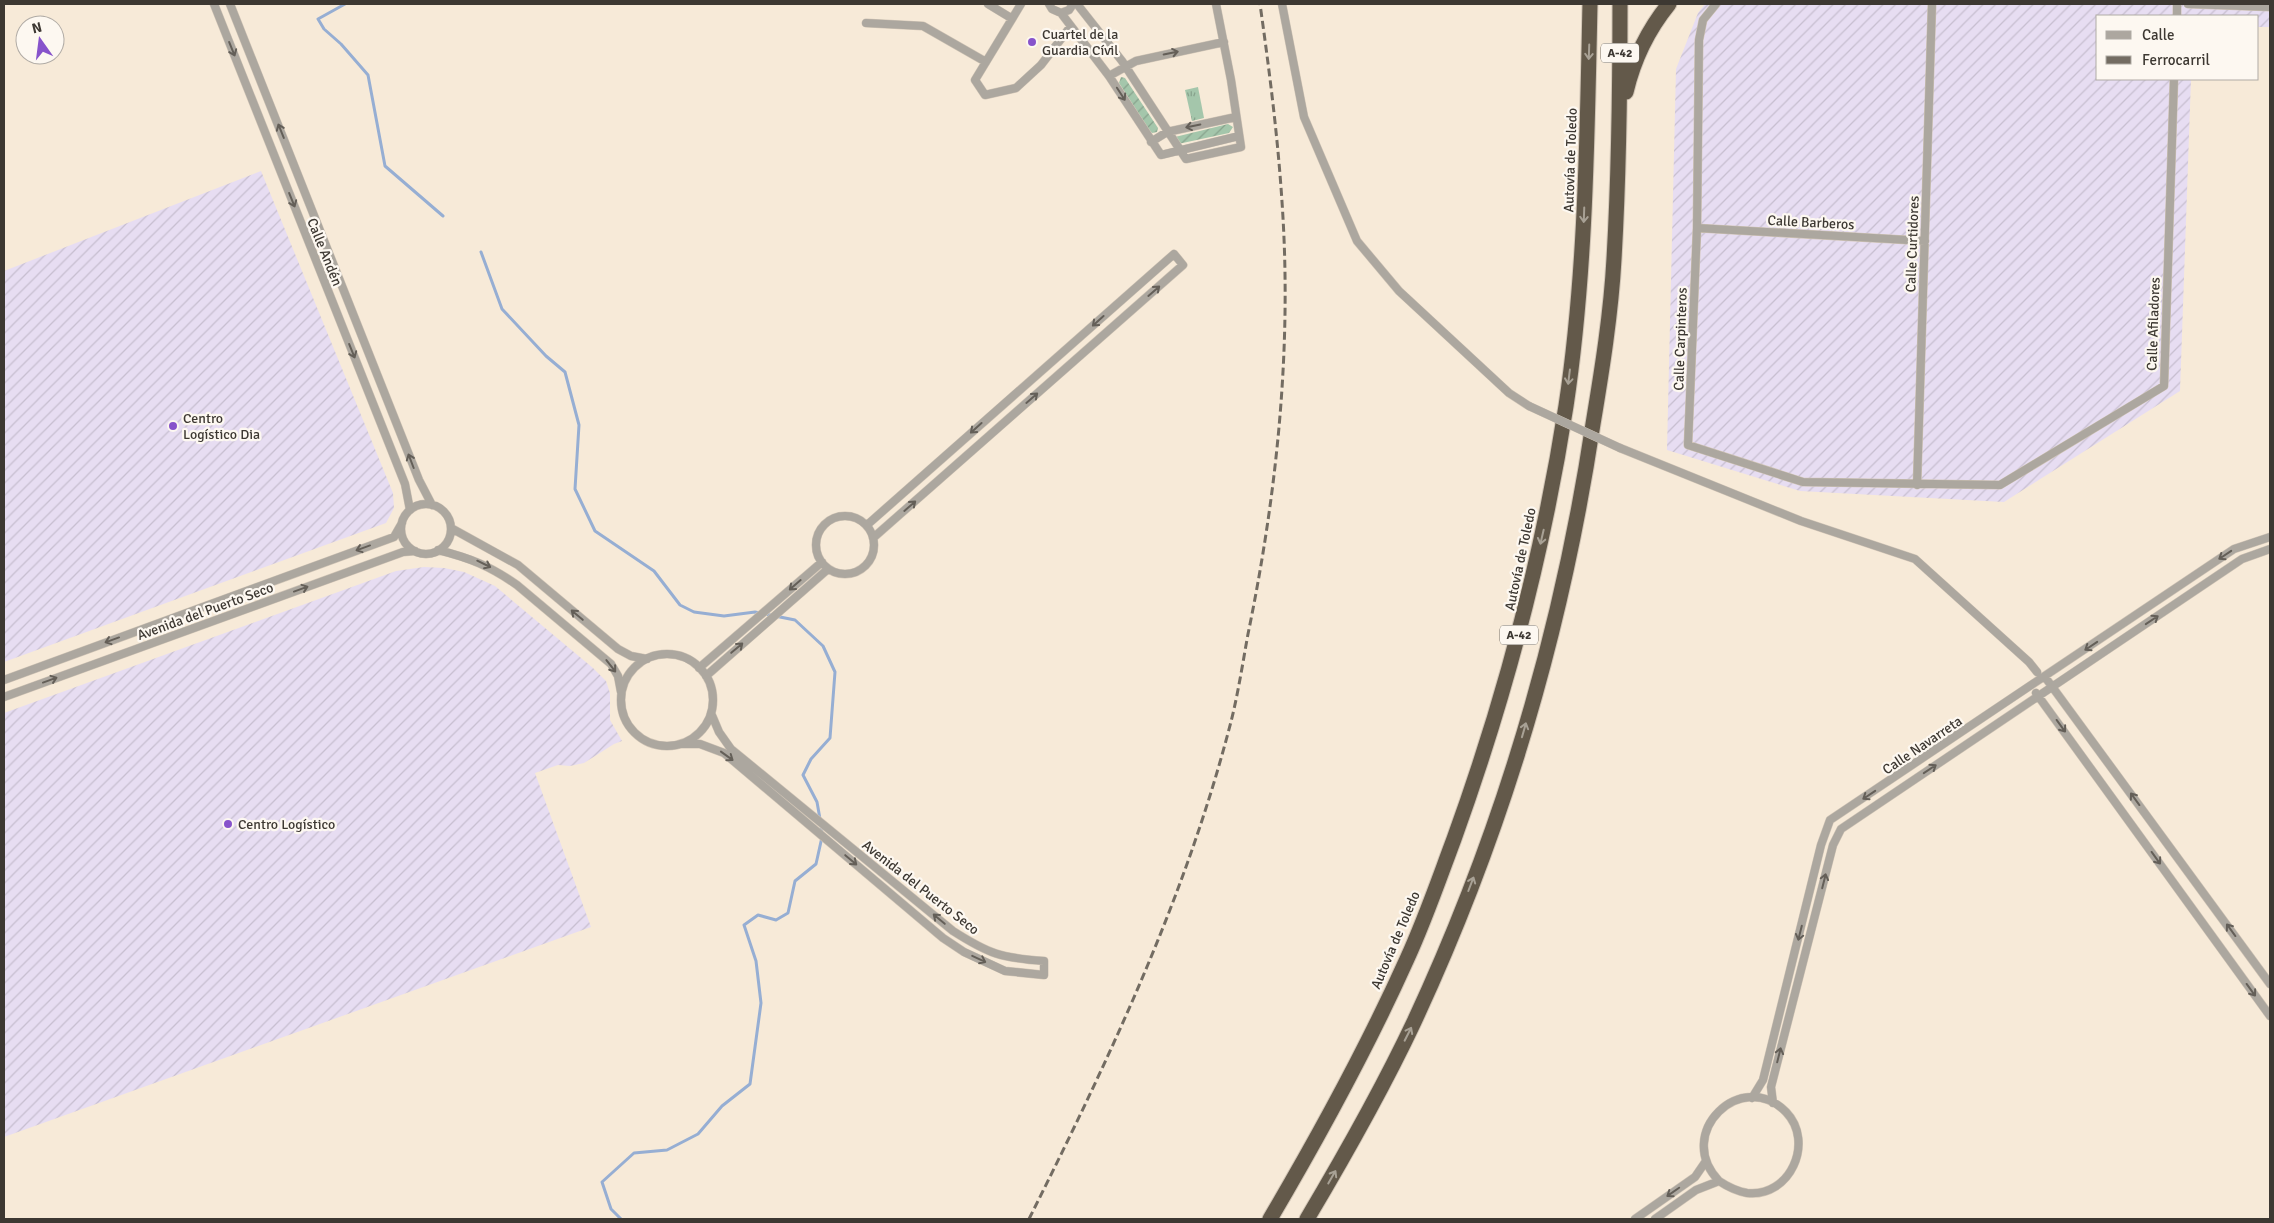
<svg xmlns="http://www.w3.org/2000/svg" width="2274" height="1223" viewBox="0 0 2274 1223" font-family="Signika,sans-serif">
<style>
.industrial{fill:url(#industrial-furrows)}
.grass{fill:url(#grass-tufts)}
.garden{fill:url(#garden-furrows)}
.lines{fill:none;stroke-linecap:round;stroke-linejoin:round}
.stream{stroke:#96aed3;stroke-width:3}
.street-casing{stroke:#d2c6b7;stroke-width:9}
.highway-casing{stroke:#d2c6b7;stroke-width:17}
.street{stroke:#aca79f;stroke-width:8}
.highway{stroke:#63594a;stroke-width:15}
.rail{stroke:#736c62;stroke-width:3;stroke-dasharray:8 4;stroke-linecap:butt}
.street-bridge-casing{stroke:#d2c6b7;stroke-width:9;stroke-linecap:butt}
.street-bridge{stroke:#aca79f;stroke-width:8}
.oneway{stroke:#645f58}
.oneway2{stroke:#a8a195}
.poi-dot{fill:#8753cb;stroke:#fdf8f1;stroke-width:2}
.labels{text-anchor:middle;stroke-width:4.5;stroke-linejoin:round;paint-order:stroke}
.shield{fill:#fdf8f1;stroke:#77726b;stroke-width:1}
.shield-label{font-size:12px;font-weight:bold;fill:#3d3832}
.poi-label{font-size:14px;fill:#3d3832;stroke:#fdf8f1;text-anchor:start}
.street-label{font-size:14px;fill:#3d3832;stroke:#fdf8f1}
</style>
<defs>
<pattern id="industrial-furrows" width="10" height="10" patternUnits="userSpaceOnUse" patternTransform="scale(1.25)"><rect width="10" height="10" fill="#e7ddf2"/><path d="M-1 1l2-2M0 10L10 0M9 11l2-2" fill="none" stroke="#c7bed0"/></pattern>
<pattern id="grass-tufts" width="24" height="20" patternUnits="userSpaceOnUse" patternTransform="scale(1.25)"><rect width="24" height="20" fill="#a4c6ab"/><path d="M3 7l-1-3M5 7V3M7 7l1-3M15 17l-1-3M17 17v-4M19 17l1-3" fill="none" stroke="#87a28c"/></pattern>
<pattern id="garden-furrows" width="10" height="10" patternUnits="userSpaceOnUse" patternTransform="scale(1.25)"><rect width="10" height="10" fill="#a4c6ab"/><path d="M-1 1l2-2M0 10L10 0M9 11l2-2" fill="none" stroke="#87a28c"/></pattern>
</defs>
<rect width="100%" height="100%" fill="#f7ead8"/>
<path class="industrial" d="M1705,4H2270V27H2258V16H2098V79H2191L2180,391L2004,502L1800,491L1667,450L1676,69L1698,13Z
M261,171L393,493L394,508L386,523L4,662V271Z
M424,567L444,568L464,572L495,586L593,668L606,681L610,693V720L622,741L614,744L584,763L570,766L558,765L535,773L591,927L4,1137V713L396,571Z"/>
<path class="grass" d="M1198,87L1204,118L1192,121L1185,90Z"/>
<path class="garden" d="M1121,77L1125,78L1158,128L1157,132L1152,133L1148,129L1119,83Z
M1228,124L1233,127L1229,133L1178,144L1175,137Z"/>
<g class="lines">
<path class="stream" d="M345,4L318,19L324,29L341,44L368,75L385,166L443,216
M481,252L502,309L546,356L565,372L579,425L575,489L595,531L654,571L680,605L694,612L724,616L755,612L795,620L823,646L835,672L830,738L811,759L803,775L817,802L820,819
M621,1219L611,1209L602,1182L634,1153L667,1150L698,1134L722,1106L750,1084L761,1003L756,961L744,925L758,915L776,920L788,913L795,881L816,864L822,837L821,825"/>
<g class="street-casing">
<path id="street" d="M214,4L405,484L410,510
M230,4L419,480L432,505
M988,4L1011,18
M1021,4L975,80L985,95L1016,88L1041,65L1071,26
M1049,4L1052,9L1061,13L1069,10L1073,4
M1077,4L1122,61L1186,159L1241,147L1231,80L1216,4
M1282,4L1304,117L1357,241L1399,291L1509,393L1529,406
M1716,4L1703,20L1699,40L1697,228L1688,445L1803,482L2000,485L2164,386L2174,79
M2188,4L2270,7
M1061,13L1109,76L1161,155L1239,136
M2177,16V4
M866,23L923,26L986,62
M1109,76L1136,61L1224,42
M1151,142L1167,132L1236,117
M1697,228L1925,241
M1620,448L1801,521L1915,559L2029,662L2037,672
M1917,485L1932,4
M401 529a25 25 0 1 1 50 0a25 25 0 1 1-50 0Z
M816 545a29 29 0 1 1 58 0a29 29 0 1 1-58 0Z
M867,525L1174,254L1183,265L873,538
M451,528L518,565L618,649L631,656L647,659
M438,550C470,558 490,566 517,585L611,664L618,676L621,692
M621 700a46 46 0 1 1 92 0a46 46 0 1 1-92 0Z
M699,668L822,562
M706,676L828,569
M2045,677L2270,984
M4,680L394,537L402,523
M2036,693L2270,1016
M4,697L403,552L415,551
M681,744H700L724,753L943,938L964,952L1005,971L1044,975V961C1001,958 989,954 953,931L731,749L719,732L711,713
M1752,1098L1763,1080L1821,845L1830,820L2234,549L2270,537
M1773,1103L1771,1087L1833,845L1841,829L2242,559L2270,549
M1635,1219L1695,1177L1706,1161
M1655,1219L1696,1190L1719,1181C1728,1187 1736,1191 1747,1193C1790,1198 1815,1142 1786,1112C1742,1067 1673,1133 1719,1181"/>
</g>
<g class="highway-casing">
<path id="highway" d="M1626,92C1634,58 1647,31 1669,4
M1270,1219C1320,1134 1367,1048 1407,959C1425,920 1439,879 1454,839C1505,698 1543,554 1566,406C1586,273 1587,138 1590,4
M1307,1219C1345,1155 1382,1090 1414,1022C1502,833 1562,630 1593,424C1602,370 1611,314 1614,259C1619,174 1620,89 1620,4"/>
</g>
<use href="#street" class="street"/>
<use href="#highway" class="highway"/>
<path class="rail" d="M1029,1219C1107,1063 1183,903 1228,733C1237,701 1242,667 1248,634C1276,498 1291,357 1283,218C1279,146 1270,75 1260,4"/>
<g class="street-bridge-casing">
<path id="street-bridge" d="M1529,406L1620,448"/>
</g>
<use href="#street-bridge" class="street-bridge"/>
</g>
<defs><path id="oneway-shaft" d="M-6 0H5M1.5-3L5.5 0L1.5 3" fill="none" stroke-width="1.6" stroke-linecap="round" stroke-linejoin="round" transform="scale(1.25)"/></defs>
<g class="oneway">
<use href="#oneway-shaft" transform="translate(232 49) rotate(68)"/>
<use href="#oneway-shaft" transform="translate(1171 53) rotate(-12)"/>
<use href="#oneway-shaft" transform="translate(1121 94) rotate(57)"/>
<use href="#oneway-shaft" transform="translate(1193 126) rotate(168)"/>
<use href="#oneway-shaft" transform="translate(281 131) rotate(-112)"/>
<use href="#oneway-shaft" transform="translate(292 200) rotate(68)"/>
<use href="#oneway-shaft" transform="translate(1154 291) rotate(-41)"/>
<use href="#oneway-shaft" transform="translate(1098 321) rotate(138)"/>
<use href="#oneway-shaft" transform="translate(352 351) rotate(68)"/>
<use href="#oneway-shaft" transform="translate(1032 398) rotate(-41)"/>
<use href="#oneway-shaft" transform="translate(976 428) rotate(138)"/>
<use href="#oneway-shaft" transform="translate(411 461) rotate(-111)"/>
<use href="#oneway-shaft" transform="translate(910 506) rotate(-41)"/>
<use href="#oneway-shaft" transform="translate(363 548) rotate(160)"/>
<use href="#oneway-shaft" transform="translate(2225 555) rotate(146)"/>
<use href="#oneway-shaft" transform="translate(484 564) rotate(26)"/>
<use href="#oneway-shaft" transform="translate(795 585) rotate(139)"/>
<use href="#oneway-shaft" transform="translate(301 589) rotate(-20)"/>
<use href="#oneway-shaft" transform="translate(577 615) rotate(-140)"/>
<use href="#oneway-shaft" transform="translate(2152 620) rotate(-34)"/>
<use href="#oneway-shaft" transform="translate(112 640) rotate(160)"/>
<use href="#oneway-shaft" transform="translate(2091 646) rotate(146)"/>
<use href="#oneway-shaft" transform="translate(737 648) rotate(-40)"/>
<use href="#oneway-shaft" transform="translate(611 666) rotate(52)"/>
<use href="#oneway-shaft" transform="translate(50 680) rotate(-20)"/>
<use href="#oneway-shaft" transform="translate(2061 726) rotate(54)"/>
<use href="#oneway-shaft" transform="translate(727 756) rotate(36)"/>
<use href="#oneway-shaft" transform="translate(1930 769) rotate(-34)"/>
<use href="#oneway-shaft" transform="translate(1869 795) rotate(146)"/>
<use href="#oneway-shaft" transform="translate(2135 799) rotate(-126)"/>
<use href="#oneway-shaft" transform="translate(2156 858) rotate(54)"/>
<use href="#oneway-shaft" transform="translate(851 860) rotate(40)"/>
<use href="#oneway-shaft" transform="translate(1824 881) rotate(-76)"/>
<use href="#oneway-shaft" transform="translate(939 919) rotate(-140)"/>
<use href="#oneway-shaft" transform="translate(2231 930) rotate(-126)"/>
<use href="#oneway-shaft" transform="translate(1800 933) rotate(104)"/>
<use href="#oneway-shaft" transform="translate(979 959) rotate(25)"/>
<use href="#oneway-shaft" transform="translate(2251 990) rotate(54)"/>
<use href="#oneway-shaft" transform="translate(1779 1055) rotate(-76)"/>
<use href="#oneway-shaft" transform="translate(1673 1192) rotate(145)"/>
</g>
<g class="oneway2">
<use href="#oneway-shaft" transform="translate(1589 52) rotate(92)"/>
<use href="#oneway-shaft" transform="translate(1584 215) rotate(92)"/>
<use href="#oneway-shaft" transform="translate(1569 377) rotate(97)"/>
<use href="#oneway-shaft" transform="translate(1542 537) rotate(103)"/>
<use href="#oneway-shaft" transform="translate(1524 730) rotate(-74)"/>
<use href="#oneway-shaft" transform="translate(1471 884) rotate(-69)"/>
<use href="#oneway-shaft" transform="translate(1408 1034) rotate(-63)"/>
<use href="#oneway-shaft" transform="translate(1332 1177) rotate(-60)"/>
</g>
<g class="poi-dot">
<circle cx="1032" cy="42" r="5"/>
<circle cx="173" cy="426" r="5"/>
<circle cx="228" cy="824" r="5"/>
</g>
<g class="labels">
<g class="shield">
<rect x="1601" y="43.5" width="38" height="19" rx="4"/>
<rect x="1500" y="625.5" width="38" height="19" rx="4"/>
</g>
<g class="shield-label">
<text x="1620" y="57">A-42</text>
<text x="1519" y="639">A-42</text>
</g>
<g class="poi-label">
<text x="1042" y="39">Cuartel de la<tspan x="1042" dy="16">Guardia Cívil</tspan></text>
<text x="183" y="423">Centro<tspan x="183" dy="16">Logístico Dia</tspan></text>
<text x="238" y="829">Centro Logístico</text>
</g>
<g class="street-label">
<text transform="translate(1570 160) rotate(-88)" y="5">Autovía de Toledo</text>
<text transform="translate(1811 222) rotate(3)" y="5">Calle Barberos</text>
<text transform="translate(1912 244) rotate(-88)" y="5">Calle Curtidores</text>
<text transform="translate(325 252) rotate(68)" y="5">Calle Andén</text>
<text transform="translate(2153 324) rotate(-88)" y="5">Calle Afiladores</text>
<text transform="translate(1680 339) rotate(-88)" y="5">Calle Carpinteros</text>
<text transform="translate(1520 559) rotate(-78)" y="5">Autovía de Toledo</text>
<text transform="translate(205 611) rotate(-20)" y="5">Avenida del Puerto Seco</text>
<text transform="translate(1922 745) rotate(-34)" y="5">Calle Navarreta</text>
<text transform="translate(921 887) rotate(38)" y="5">Avenida del Puerto Seco</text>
<text transform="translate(1395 940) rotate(-67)" y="5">Autovía de Toledo</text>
</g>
</g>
<rect width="2274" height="1223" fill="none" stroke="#3d3832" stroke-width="10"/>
<rect x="2096" y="15" width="162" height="65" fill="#fdf8f1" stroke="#b0aba5"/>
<rect x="2106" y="31" width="25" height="8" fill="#aca79f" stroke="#b0aba5"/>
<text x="2142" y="40" font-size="15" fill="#3d3832">Calle</text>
<rect x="2106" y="56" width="25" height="8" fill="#736c62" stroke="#b0aba5"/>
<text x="2142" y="65" font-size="15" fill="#3d3832">Ferrocarril</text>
<g transform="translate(40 40) rotate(346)"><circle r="24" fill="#fdf8f1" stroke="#b0aba5"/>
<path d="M0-4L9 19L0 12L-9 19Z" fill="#8753cb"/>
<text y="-8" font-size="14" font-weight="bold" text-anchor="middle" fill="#3d3832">N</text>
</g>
</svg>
